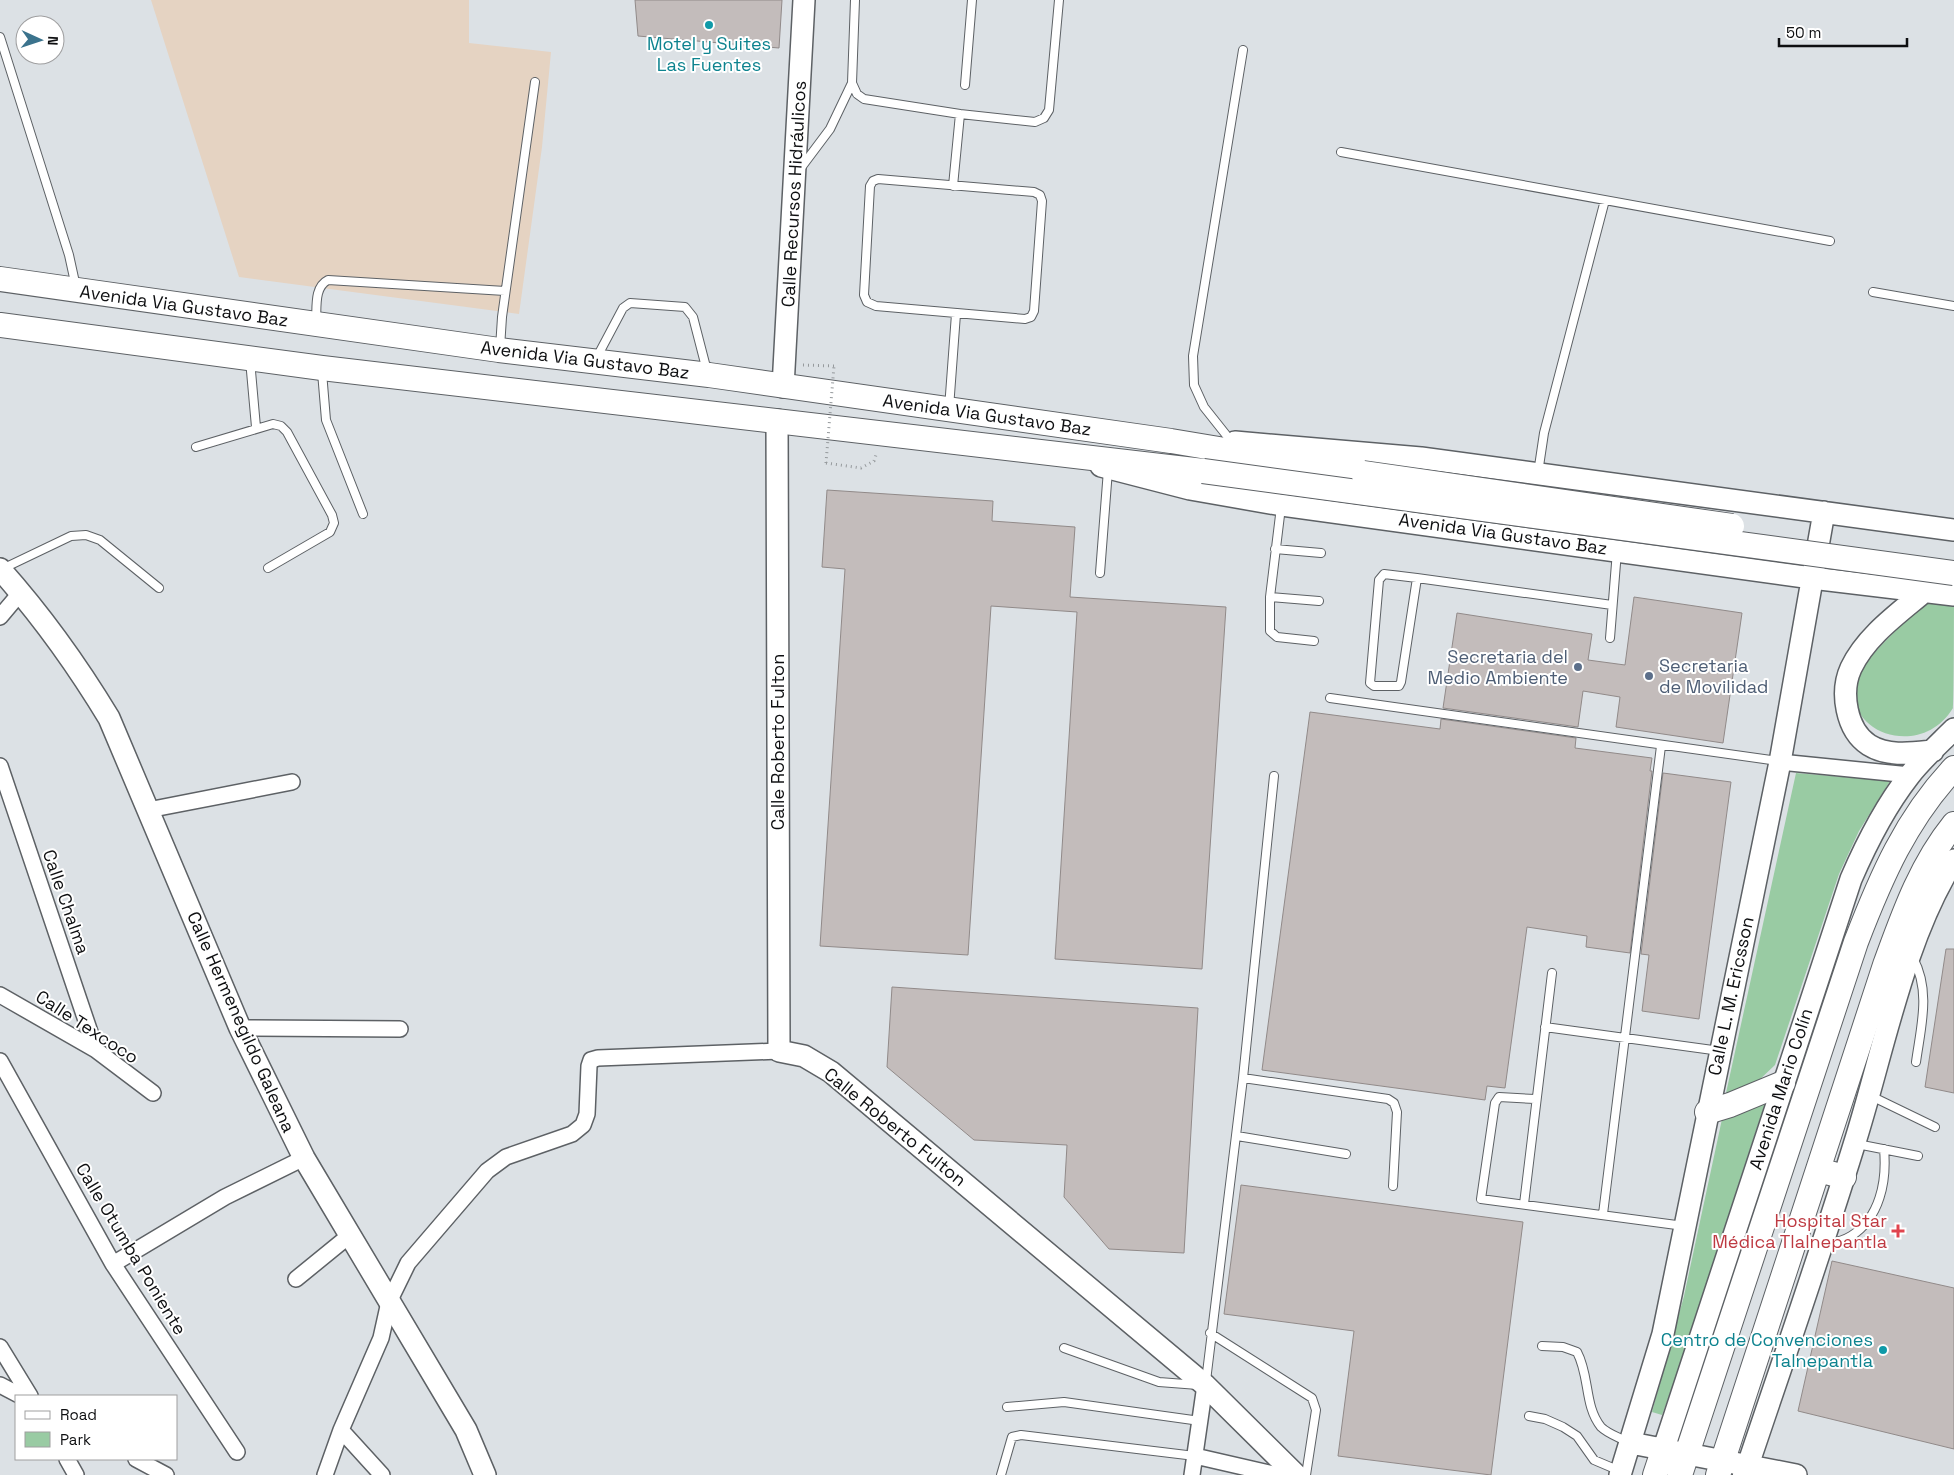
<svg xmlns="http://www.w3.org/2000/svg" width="1954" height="1475" viewBox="0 0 1954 1475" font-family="'Space Grotesk',sans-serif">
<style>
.industrial{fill:#e5d3c2}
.green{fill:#99cba3}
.building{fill:#c3bcbb;stroke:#918a89}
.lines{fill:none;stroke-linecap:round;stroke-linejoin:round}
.lane-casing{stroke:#5d6165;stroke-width:10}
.street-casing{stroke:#5d6165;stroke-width:18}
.secondary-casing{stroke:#5d6165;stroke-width:24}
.primary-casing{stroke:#5d6165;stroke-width:26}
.path{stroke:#95999c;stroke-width:3;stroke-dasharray:1 4;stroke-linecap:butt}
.lane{stroke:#fff;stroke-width:8}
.street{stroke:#fff;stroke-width:15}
.secondary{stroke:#fff;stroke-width:21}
.primary{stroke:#fff;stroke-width:24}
.primary-bridge-casing{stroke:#5d6165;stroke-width:26;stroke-linecap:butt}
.path-bridge{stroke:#95999c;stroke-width:3;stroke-dasharray:1 4;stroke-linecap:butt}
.primary-bridge{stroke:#fff;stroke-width:24}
.culture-dot{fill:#0f9aa8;stroke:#fff;stroke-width:2}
.service-dot{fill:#5c6f8a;stroke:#fff;stroke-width:2}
.health-dot{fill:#e0444e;stroke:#fff;stroke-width:2}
.labels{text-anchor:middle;stroke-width:4;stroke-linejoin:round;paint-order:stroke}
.culture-label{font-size:18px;fill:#0d838f;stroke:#fff}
.street-label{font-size:18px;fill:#0e0f11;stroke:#fff}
.service-label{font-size:18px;fill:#4e5e75;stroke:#fff;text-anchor:end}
.health-label{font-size:18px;fill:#be3a42;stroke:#fff;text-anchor:end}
</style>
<rect width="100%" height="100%" fill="#dce1e5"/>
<path class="industrial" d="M151,0H469V43L551,52L542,147L519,314L239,277Z"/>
<path class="green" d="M1928,602L1954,605C1954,619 1954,702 1953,708C1919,764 1833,729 1859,673C1866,658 1913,613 1928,602Z
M1796,773L1890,781L1859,831L1839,874L1775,1065L1756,1083L1726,1093Z
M1765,1103L1673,1385L1662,1415L1652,1412L1684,1296L1722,1119Z"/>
<path class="building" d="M635,0H782L779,48L638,36Z
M827,490L993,501L992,521L1075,527L1070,597L1226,607L1202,969L1055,959L1077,612L991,606L968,955L820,946L845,569L822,567Z
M1634,597L1742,613L1723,743L1616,727L1620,697L1583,691L1578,727L1443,708L1457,613L1592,634L1588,660L1625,665Z
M1310,712L1440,729L1441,719L1576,738L1575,748L1652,758L1650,771H1652L1630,953L1586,947L1587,936L1527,927L1505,1088L1487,1086L1485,1100L1262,1070Z
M1663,773L1731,782L1699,1019L1642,1011L1649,955L1641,954Z
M1946,949H1954V1093L1925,1087Z
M892,987L1198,1008L1184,1253L1109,1249L1064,1197L1067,1145L974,1140L887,1067Z
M1241,1185L1523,1222L1491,1475L1338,1456L1354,1331L1224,1314Z
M1832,1261L1954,1288V1449L1798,1411Z"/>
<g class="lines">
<g class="lane-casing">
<path id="lane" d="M855,0L852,83L857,94L864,99L960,114
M0,37L69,255L76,287
M965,85L972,0
M1341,152L1830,241
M800,169L830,129L852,83
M878,179L1034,192L1040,195L1042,201L1034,311L1031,317L1025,319L876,306L867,302L864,295L870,186L873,181Z
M953,186L960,114L1035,122L1044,118L1049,110L1059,0
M1873,292L1954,306
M316,321C317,307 314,287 328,280L505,291
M500,348L502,317L535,82
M597,357L623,308L630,303L685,307L693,317L707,371
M250,360L256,427
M322,372L326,420L363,514
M949,408L956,314
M1231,441L1204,407L1194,385L1193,356L1243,50
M196,447L273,424L281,426L287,432L332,515L334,523L330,532L268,568
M1538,473L1544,433L1605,200
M1281,507L1270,597V631L1277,637L1314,641
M1275,549L1321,553
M2,569L71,536L86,535L100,540L159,588
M1100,573L1108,470
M1384,574L1417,578L1401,682L1399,686H1374L1370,683L1379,580Z
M1417,578L1612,605
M1270,597L1319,601
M1610,638L1617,551
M1330,698L1778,761
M1913,958C1931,991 1921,1026 1916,1062
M1545,1027L1720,1051
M1243,1078L1274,776
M1871,1096L1935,1127
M1535,1099L1499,1097L1495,1103L1481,1199L1684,1226
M1237,1136L1346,1154
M1857,1144L1918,1156
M1524,1204L1552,973
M1603,1214L1661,746
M1825,1245C1833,1243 1843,1241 1851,1236C1880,1218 1887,1181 1884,1149
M1210,1333L1312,1398L1316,1410L1306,1475
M1542,1346L1563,1347L1577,1352C1590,1376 1584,1406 1601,1427C1608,1434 1621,1438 1629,1443
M1064,1348L1159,1382L1198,1385
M1206,1381L1243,1078L1388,1099L1394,1103L1397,1112L1393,1186
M1007,1407L1064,1402L1200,1421
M1529,1416L1545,1419L1563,1427L1577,1436L1594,1460L1620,1471
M1001,1475L1012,1437L1021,1435L1195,1456"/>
</g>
<g class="street-casing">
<path id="street" d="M0,617L21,592
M1780,762L1910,775
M0,766L96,1050
M148,810L292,782
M0,995L96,1050L153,1093
M240,1028L400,1029
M0,1061L113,1264L237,1452
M113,1264L225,1197L304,1158
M296,1279L350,1235
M0,1347L30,1396
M0,1385L21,1396
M341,1430L382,1475
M1195,1456L1278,1475
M67,1459L76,1475
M136,1459L166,1475
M325,1475L341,1430L381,1338L389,1302L408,1263L487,1171L506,1157L572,1134L583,1125L587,1114L589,1066L591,1060L598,1058L779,1051
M1192,1475L1205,1385"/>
</g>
<g class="secondary-casing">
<path id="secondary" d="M783,387L804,0
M777,420L779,1051L804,1056L831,1072L1205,1385L1296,1475
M1235,442L1421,458L1954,530
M1101,466L1190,489L1282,505L1812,578L1954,595
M0,569C41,615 77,665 109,718L240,1028L304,1158L466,1430L485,1475
M1925,591C1899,613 1866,636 1851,668C1840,692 1846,730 1869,745C1888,757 1913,753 1933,751
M1631,1443L1796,1475
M1664,1448L1851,879C1867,842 1884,808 1909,776C1922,759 1939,744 1954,729
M1748,1465C1784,1358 1821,1252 1854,1145C1883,1054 1903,940 1954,860
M1620,1475L1663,1334L1780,762L1824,512"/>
</g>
<g class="primary-casing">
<path id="primary" d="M0,279L499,350L709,375L1171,441L1363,473
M0,325L322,368L1203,471
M1707,1112L1730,1105L1783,1083
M1819,1170L1844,1177
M1655,1475L1664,1448
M1680,1475L1856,942C1881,877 1906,819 1954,768
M1718,1475L1885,965C1903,916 1920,866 1954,824
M1745,1475L1748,1465"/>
</g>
<path class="path" d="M803,365L834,366
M826,463L861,468L874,461L877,452"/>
<use href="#lane" class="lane"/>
<use href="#street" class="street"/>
<use href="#secondary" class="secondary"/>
<use href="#primary" class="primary"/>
<g class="primary-bridge-casing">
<path id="primary-bridge" d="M1203,471L1954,573
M1363,473L1732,526"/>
</g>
<path class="path-bridge" d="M826,463L834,366"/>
<use href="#primary-bridge" class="primary-bridge"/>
</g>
<g class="culture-dot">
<circle cx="709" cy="25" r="5"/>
<circle cx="1883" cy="1350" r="5"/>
</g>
<g class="service-dot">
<circle cx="1578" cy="667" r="5"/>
<circle cx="1649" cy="676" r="5"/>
</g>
<path class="health-dot" d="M1895.5 1223.5h5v5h5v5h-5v5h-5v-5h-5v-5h5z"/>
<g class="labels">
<g class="culture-label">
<text x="709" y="50">Motel y Suites<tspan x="709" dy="21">Las Fuentes</tspan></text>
<text x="1873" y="1346" text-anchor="end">Centro de Convenciones<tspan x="1873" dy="21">Talnepantla</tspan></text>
</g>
<g class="street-label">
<text transform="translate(794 194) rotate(-87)" y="6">Calle Recursos Hidráulicos</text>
<text transform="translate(184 306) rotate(8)" y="6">Avenida Via Gustavo Baz</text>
<text transform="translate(585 360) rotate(7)" y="6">Avenida Via Gustavo Baz</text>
<text transform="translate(987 415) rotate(8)" y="6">Avenida Via Gustavo Baz</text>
<text transform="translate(1503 534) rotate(8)" y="6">Avenida Via Gustavo Baz</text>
<text transform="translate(778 742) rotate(-90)" y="6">Calle Roberto Fulton</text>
<text transform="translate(66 902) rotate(71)" y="6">Calle Chalma</text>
<text transform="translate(1731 996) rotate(-78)" y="6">Calle L. M. Ericsson</text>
<text transform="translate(241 1022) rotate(66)" y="6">Calle Hermenegildo Galeana</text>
<text transform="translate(87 1027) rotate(33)" y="6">Calle Texcoco</text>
<text transform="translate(1781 1089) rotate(-72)" y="6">Avenida Mario Colín</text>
<text transform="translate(895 1127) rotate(39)" y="6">Calle Roberto Fulton</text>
<text transform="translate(131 1249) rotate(59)" y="6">Calle Otumba Poniente</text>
</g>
<g class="service-label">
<text x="1568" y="663">Secretaria del<tspan x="1568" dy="21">Medio Ambiente</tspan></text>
<text x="1659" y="672" text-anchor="start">Secretaria<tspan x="1659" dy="21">de Movilidad</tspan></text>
</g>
<g class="health-label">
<text x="1887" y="1227">Hospital Star<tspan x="1887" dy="21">Médica Tlalnepantla</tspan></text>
</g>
</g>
<rect x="15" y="1395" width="162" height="65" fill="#ffffff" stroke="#9f9fa0"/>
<rect x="25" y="1411" width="25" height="8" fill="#ffffff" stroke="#9f9fa0"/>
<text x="60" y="1420" font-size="15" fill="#0e0f11">Road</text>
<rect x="25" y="1432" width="25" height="15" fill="#99cba3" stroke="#9f9fa0"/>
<text x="60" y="1445" font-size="15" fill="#0e0f11">Park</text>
<g transform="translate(40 40) rotate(93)"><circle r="24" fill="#ffffff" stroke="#9f9fa0"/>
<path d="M0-4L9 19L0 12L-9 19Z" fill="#3b738d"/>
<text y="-8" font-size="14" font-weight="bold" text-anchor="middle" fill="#0e0f11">N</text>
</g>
<path d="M1779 38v8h128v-8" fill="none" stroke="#0e0f11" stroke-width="2.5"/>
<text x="1786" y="38" font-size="15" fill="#0e0f11" stroke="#ffffff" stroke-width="4" paint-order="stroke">50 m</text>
</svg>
